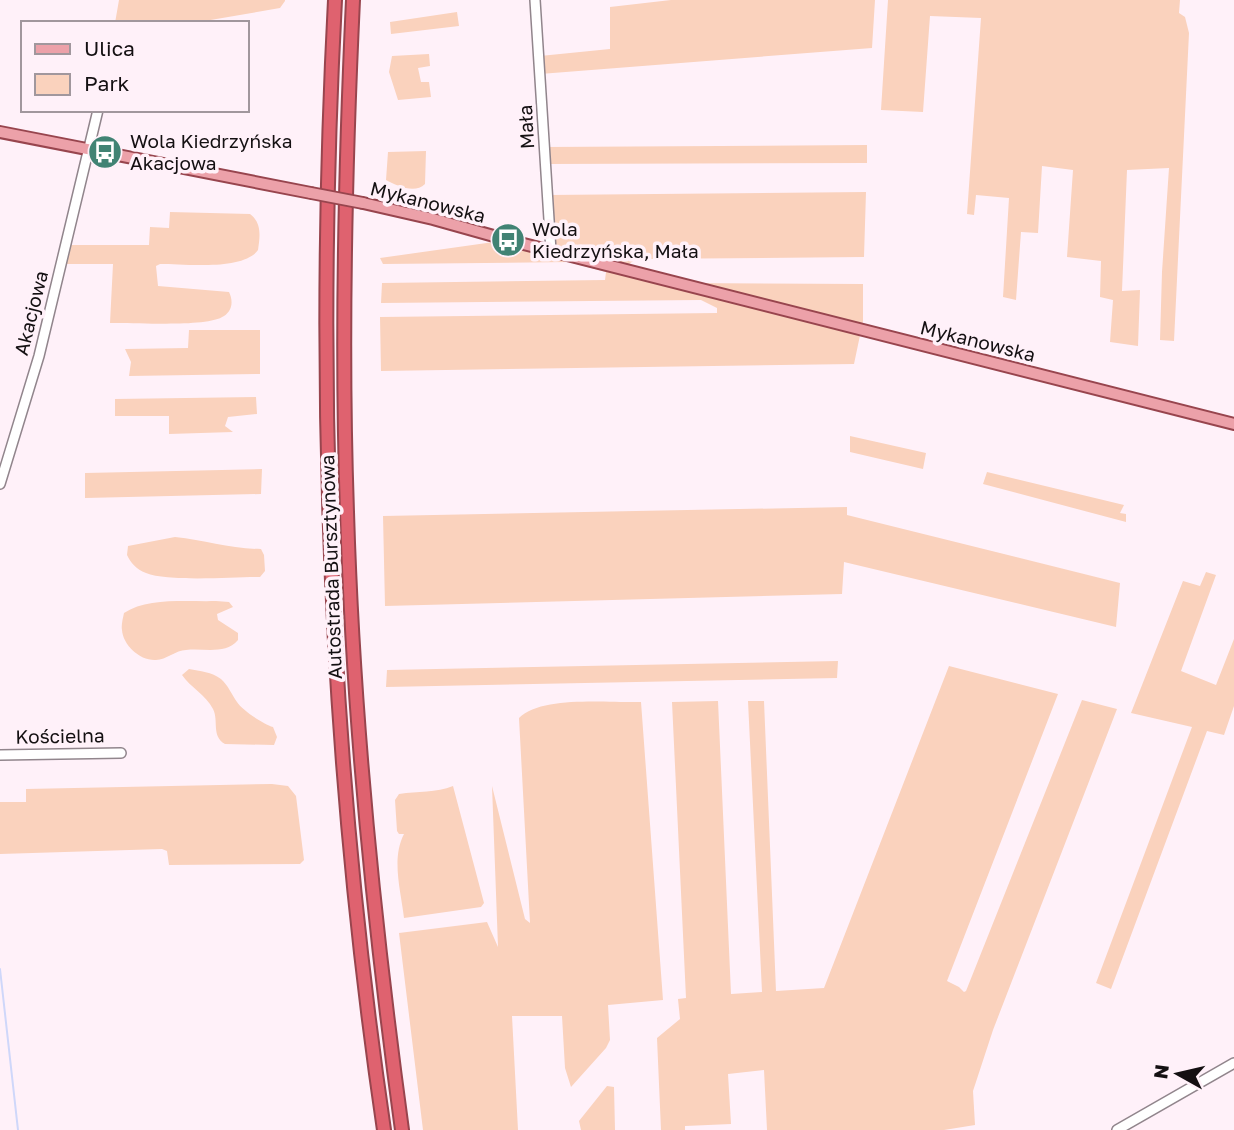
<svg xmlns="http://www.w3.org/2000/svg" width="1234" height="1130" viewBox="0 0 1234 1130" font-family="'Golos Text',sans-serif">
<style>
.green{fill:#fad2bd}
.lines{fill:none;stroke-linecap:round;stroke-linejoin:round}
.stream{stroke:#cfd7fa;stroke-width:2}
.minor-casing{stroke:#91858c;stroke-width:12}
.major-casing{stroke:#98454e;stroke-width:14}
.highway-casing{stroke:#98454e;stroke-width:16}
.minor{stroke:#fff;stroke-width:9}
.major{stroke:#eca1a9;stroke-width:10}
.highway{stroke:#df626f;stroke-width:12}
.major-bridge-casing{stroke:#98454e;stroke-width:14;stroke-linecap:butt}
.major-bridge{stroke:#eca1a9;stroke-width:10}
.labels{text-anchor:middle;stroke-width:7;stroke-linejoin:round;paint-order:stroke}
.street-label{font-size:19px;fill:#141012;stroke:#fff1f9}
.poi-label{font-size:19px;fill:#141012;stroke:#fff1f9;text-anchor:start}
</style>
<rect width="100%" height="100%" fill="#fff1f9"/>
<path class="green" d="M119,0H285V1L280,8L193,23H115Z
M671,0H875L872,48L540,74V56L610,49V7Z
M888,0H1180L1179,13L1185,17L1189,33L1174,341L1160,340L1162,272L1169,168L1127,170L1122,291L1140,290L1138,346L1110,342L1113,300L1100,297L1101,261L1067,257L1073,170L1042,166L1038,233L1021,232L1016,300L1003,297L1009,198L976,195L974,215L967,214L981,18L930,16L923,112L881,110Z
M457,12L459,26L391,34L390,22Z
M429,54L430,66L418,68L421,82H429L431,97L398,100L389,72L392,56Z
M867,145V163L546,164L544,147Z
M426,151L425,184C415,194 397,186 386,180L388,152Z
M866,192L864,257L636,259L629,264L628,270L677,283L863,284V321L854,364L381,371L380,317L717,313V308L701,300L381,303L382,283L605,280L606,272L569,262L383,264L380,258L508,240L550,251L548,195Z
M170,212L250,214C262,223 260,236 258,250C243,271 185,264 160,264L156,266L158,286L229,292C233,300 233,310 224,316C207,328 134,322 110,323L113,264H62L66,245H149L150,227L169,228Z
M189,330H260V374L129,376L131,362L125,349L188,348Z
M256,397L257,414L228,417L225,426L233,432L169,434V416H115V399Z
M850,436L926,453L923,469L850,452Z
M262,469L261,494L85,498V473Z
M987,472L1124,505L1120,513L1126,514V522L983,484Z
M847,507V515L1120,583L1116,627L844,562L842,594L385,606L383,516Z
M175,537C205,540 231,549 261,549L264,555L265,571L260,577C233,577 168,582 146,573C136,569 131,563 127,555L128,546Z
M1206,572L1216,575L1181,671L1216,685L1234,639V706L1224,735L1207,731L1111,989L1096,983L1192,727L1131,713L1183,581L1200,586Z
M216,601L229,602L233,607L217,614L218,620L238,633V640C225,655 205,648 186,650C176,650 166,660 156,660C140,661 123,645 122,630C121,625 123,618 124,613C148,597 188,602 216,601Z
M838,661L837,678L386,687L387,670Z
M949,666L1058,694L947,981L959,987L964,992L966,991L1082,700L1117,709L993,1030L973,1091L975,1125L944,1130H767L764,1070L728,1074L731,1124L685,1126V1130H661L657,1038L680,1019L678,999L686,998L672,702L718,701L731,994L762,992L748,701H764L776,991L824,988Z
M189,669C200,671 212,672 221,679C228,685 232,695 237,702C242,710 263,724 273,727L277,737L274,745L225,744C211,736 219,721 213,709C206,695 190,687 182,675Z
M641,702L663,1000L608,1005L610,1040L606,1048L571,1087L565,1068L562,1016H512L518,1130H423L399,933L487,922L498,947L492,786L525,919L530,923L519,718C542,695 609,703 641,702Z
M272,784L288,786L296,796L304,860L300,864L169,865L167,851L162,849L0,854V802H26V789Z
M453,786L484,903L481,907L404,918C401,891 391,859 404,834H399L397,831L395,800L399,794C418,791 436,793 453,786Z
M607,1086L614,1087L615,1130H581L579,1121Z"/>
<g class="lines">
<path class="stream" d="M0,969L18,1130"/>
<g class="minor-casing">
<path id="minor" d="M535,0L551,251
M0,484L39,356L98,110
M0,755L121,753
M1117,1130L1234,1063"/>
</g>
<g class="major-casing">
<path id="major" d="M0,132L311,193
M363,203L433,219L508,240L1234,424"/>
</g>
<g class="highway-casing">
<path id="highway" d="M335,0C315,378 329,756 384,1130
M353,0C345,171 341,341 347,512C353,719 374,925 402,1130"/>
</g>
<use href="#minor" class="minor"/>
<use href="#major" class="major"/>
<use href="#highway" class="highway"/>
<g class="major-bridge-casing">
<path id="major-bridge" d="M311,193L363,203"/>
</g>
<use href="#major-bridge" class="major-bridge"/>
</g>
<defs>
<g id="bus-disc" transform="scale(1.75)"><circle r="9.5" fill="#418374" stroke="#fff1f9"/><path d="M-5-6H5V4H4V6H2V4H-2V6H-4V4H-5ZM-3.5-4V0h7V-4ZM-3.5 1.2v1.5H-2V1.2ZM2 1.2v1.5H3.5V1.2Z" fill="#fff"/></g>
</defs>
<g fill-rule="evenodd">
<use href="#bus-disc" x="105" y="152"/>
<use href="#bus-disc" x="508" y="240"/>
</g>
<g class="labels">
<g class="street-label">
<text transform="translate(526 127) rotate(-93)" y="7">Mała</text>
<text transform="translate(428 202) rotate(14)" y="7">Mykanowska</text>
<text transform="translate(31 313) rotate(-76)" y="7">Akacjowa</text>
<text transform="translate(978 341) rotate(14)" y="7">Mykanowska</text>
<text transform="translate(331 567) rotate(-92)" y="7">Autostrada Bursztynowa</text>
<text transform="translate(60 736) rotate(-1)" y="7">Kościelna</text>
</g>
<g class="poi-label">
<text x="130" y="148">Wola Kiedrzyńska<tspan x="130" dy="22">Akacjowa</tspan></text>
<text x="532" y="236">Wola<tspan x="532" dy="22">Kiedrzyńska, Mała</tspan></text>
</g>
</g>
<rect x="21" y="21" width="228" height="91" fill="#fff1f9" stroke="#a1979d" stroke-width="2"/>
<rect x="35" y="44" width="35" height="10" fill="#eca1a9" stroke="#a1979d" stroke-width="2"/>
<text x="84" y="56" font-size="21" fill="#141012">Ulica</text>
<rect x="35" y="74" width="35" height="21" fill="#fad2bd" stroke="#a1979d" stroke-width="2"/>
<text x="84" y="91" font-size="21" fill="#141012">Park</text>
<g transform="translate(1178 1074) rotate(278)" stroke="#fff1f9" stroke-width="5" paint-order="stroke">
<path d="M0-5L12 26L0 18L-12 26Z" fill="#141012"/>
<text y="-10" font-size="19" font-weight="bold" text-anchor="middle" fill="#141012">N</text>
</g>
</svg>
